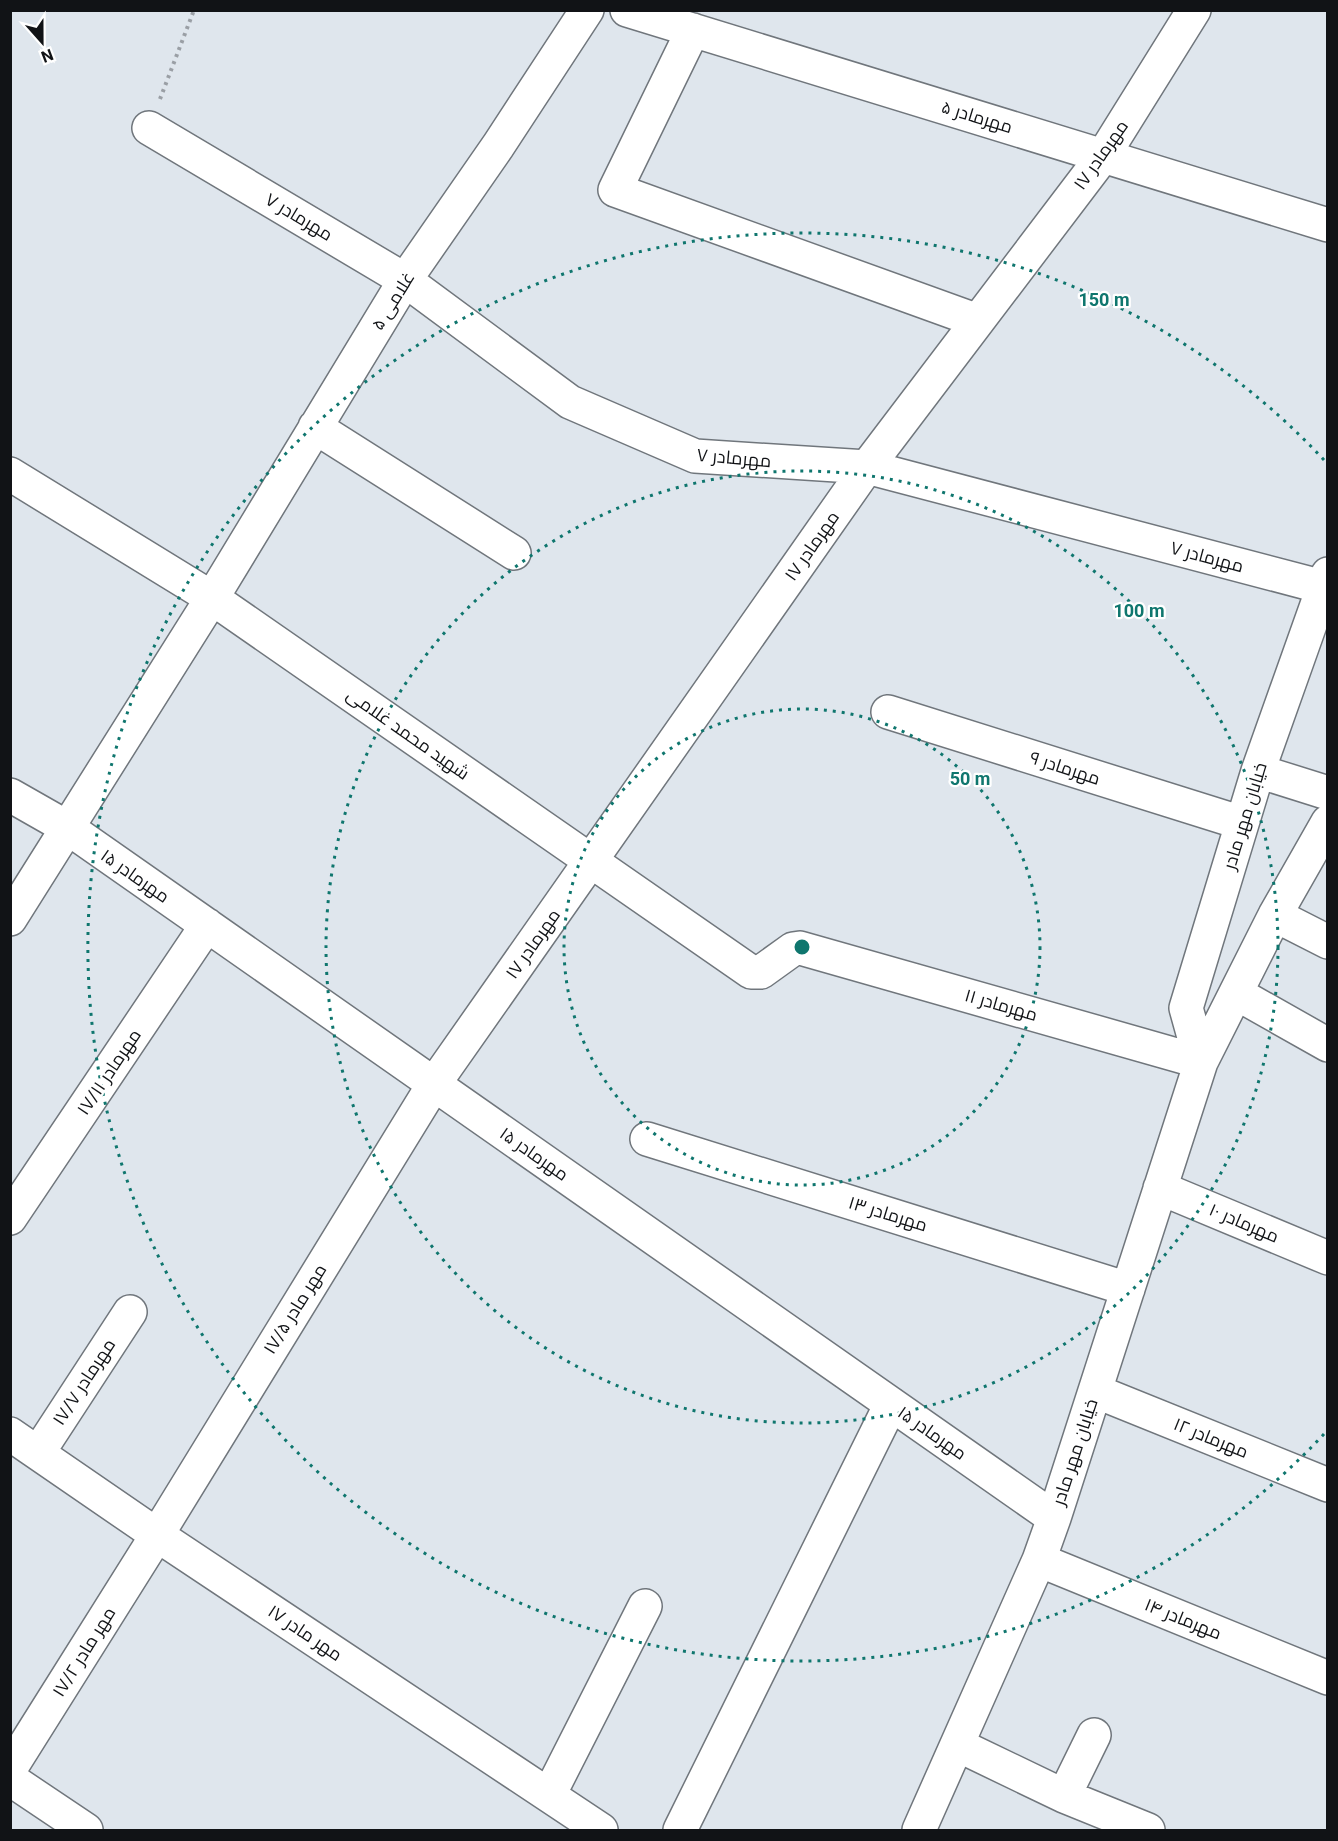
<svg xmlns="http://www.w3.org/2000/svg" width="1338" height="1841" viewBox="0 0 1338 1841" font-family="Roboto,Cairo,sans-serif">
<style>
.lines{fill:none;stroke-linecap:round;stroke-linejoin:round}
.minor-casing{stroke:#70767c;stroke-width:36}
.path{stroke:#9a9fa5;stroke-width:4;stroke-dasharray:3 4.5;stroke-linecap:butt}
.minor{stroke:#fff;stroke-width:33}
.ring{fill:none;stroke:#0f766e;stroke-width:3;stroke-dasharray:3 6}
.labels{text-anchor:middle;stroke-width:4.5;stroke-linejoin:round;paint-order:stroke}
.street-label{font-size:18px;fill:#111316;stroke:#fff}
.centre{fill:#0f766e;stroke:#fff;stroke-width:3}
.ring-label{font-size:18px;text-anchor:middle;font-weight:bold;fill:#0f766e;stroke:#fff;stroke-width:4.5;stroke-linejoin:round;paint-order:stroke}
</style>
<rect width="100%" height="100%" fill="#dfe6ed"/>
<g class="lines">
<g class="minor-casing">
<path id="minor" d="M627,10L1328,225
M693,30L615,190L978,321
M149,128L405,280L570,402L695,456L867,467L1323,587
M315,427L514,553
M10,474L212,598L751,972H761L793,949L800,948L1201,1062
M888,712L1242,823
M1258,771L1328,793
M10,795L68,828L1054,1518
M1275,915L1328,942
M10,919L212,598L405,280L498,146L587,10
M1236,993L1328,1045
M1201,1062L1186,1008L1258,771L1328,574
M647,1139L1128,1289
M1160,1188L1328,1258
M10,1218L207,925
M1095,1391L1328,1485
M10,1434L157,1535L601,1830
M38,1453L130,1312
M1039,1560L1328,1678
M958,1745L1064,1796L1148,1830
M10,1769L157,1535L434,1084L867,467L1103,156L1194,10
M10,1779L86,1830
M549,1795L645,1606
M1064,1796L1094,1735
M680,1830L891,1404
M919,1830L1039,1560L1054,1518L1201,1062L1275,915L1328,822"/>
</g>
<path class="path" d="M160,99L194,10"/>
<use href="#minor" class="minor"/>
</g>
<g class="ring">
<circle cx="802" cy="947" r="238"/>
<circle cx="802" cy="947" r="476"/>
<path d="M1324 1434A714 714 0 1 1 1324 460"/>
</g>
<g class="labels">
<g class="street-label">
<text transform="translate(977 117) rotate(17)" y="6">مهرمادر ۵</text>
<text transform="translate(1101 155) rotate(-55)" y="6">مهرمادر ۱۷</text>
<text transform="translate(299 217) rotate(31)" y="6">مهرمادر ۷</text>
<text transform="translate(393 301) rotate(-58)" y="6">غلامی ۵</text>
<text transform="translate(734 458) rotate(5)" y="6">مهرمادر ۷</text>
<text transform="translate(812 546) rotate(-55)" y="6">مهرمادر ۱۷</text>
<text transform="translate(1207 557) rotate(15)" y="6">مهرمادر ۷</text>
<text transform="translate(408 734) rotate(35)" y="6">شهید محمد غلامی</text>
<text transform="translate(1065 768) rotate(18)" y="6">مهرمادر ۹</text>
<text transform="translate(1245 816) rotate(-73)" y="6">خیابان مهر مادر</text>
<text transform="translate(135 876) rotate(35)" y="6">مهرمادر ۱۵</text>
<text transform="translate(533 944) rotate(-55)" y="6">مهرمادر ۱۷</text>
<text transform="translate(1001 1005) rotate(16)" y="6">مهرمادر ۱۱</text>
<text transform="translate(109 1072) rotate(-56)" y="6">مهرمادر ۱۷/۱۱</text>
<text transform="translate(534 1154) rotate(35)" y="6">مهرمادر ۱۵</text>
<text transform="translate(888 1214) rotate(17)" y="6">مهرمادر ۱۳</text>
<text transform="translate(1244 1223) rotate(23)" y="6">مهرمادر ۱۰</text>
<text transform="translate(295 1309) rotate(-58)" y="6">مهر مادر ۱۷/۵</text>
<text transform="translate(84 1382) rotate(-57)" y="6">مهرمادر ۱۷/۷</text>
<text transform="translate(932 1433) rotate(35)" y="6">مهرمادر ۱۵</text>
<text transform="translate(1211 1438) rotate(22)" y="6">مهرمادر ۱۲</text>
<text transform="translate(1075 1452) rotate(-72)" y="6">خیابان مهر مادر</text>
<text transform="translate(1183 1619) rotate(22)" y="6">مهرمادر ۱۴</text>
<text transform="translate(305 1633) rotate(34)" y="6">مهر مادر ۱۷</text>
<text transform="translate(84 1652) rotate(-58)" y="6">مهر مادر ۱۷/۲</text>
</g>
</g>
<circle cx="802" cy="947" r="9" class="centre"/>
<g class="ring-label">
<text x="1104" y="306">150 m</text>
<text x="1139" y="617">100 m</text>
<text x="970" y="785">50 m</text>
</g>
<rect width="1338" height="1841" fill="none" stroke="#111316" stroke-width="24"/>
<g transform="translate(42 42) rotate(159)" stroke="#ffffff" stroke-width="4.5" paint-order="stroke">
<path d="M0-4.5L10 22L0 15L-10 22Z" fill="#111316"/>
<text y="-9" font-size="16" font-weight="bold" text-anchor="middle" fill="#111316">N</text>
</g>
</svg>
